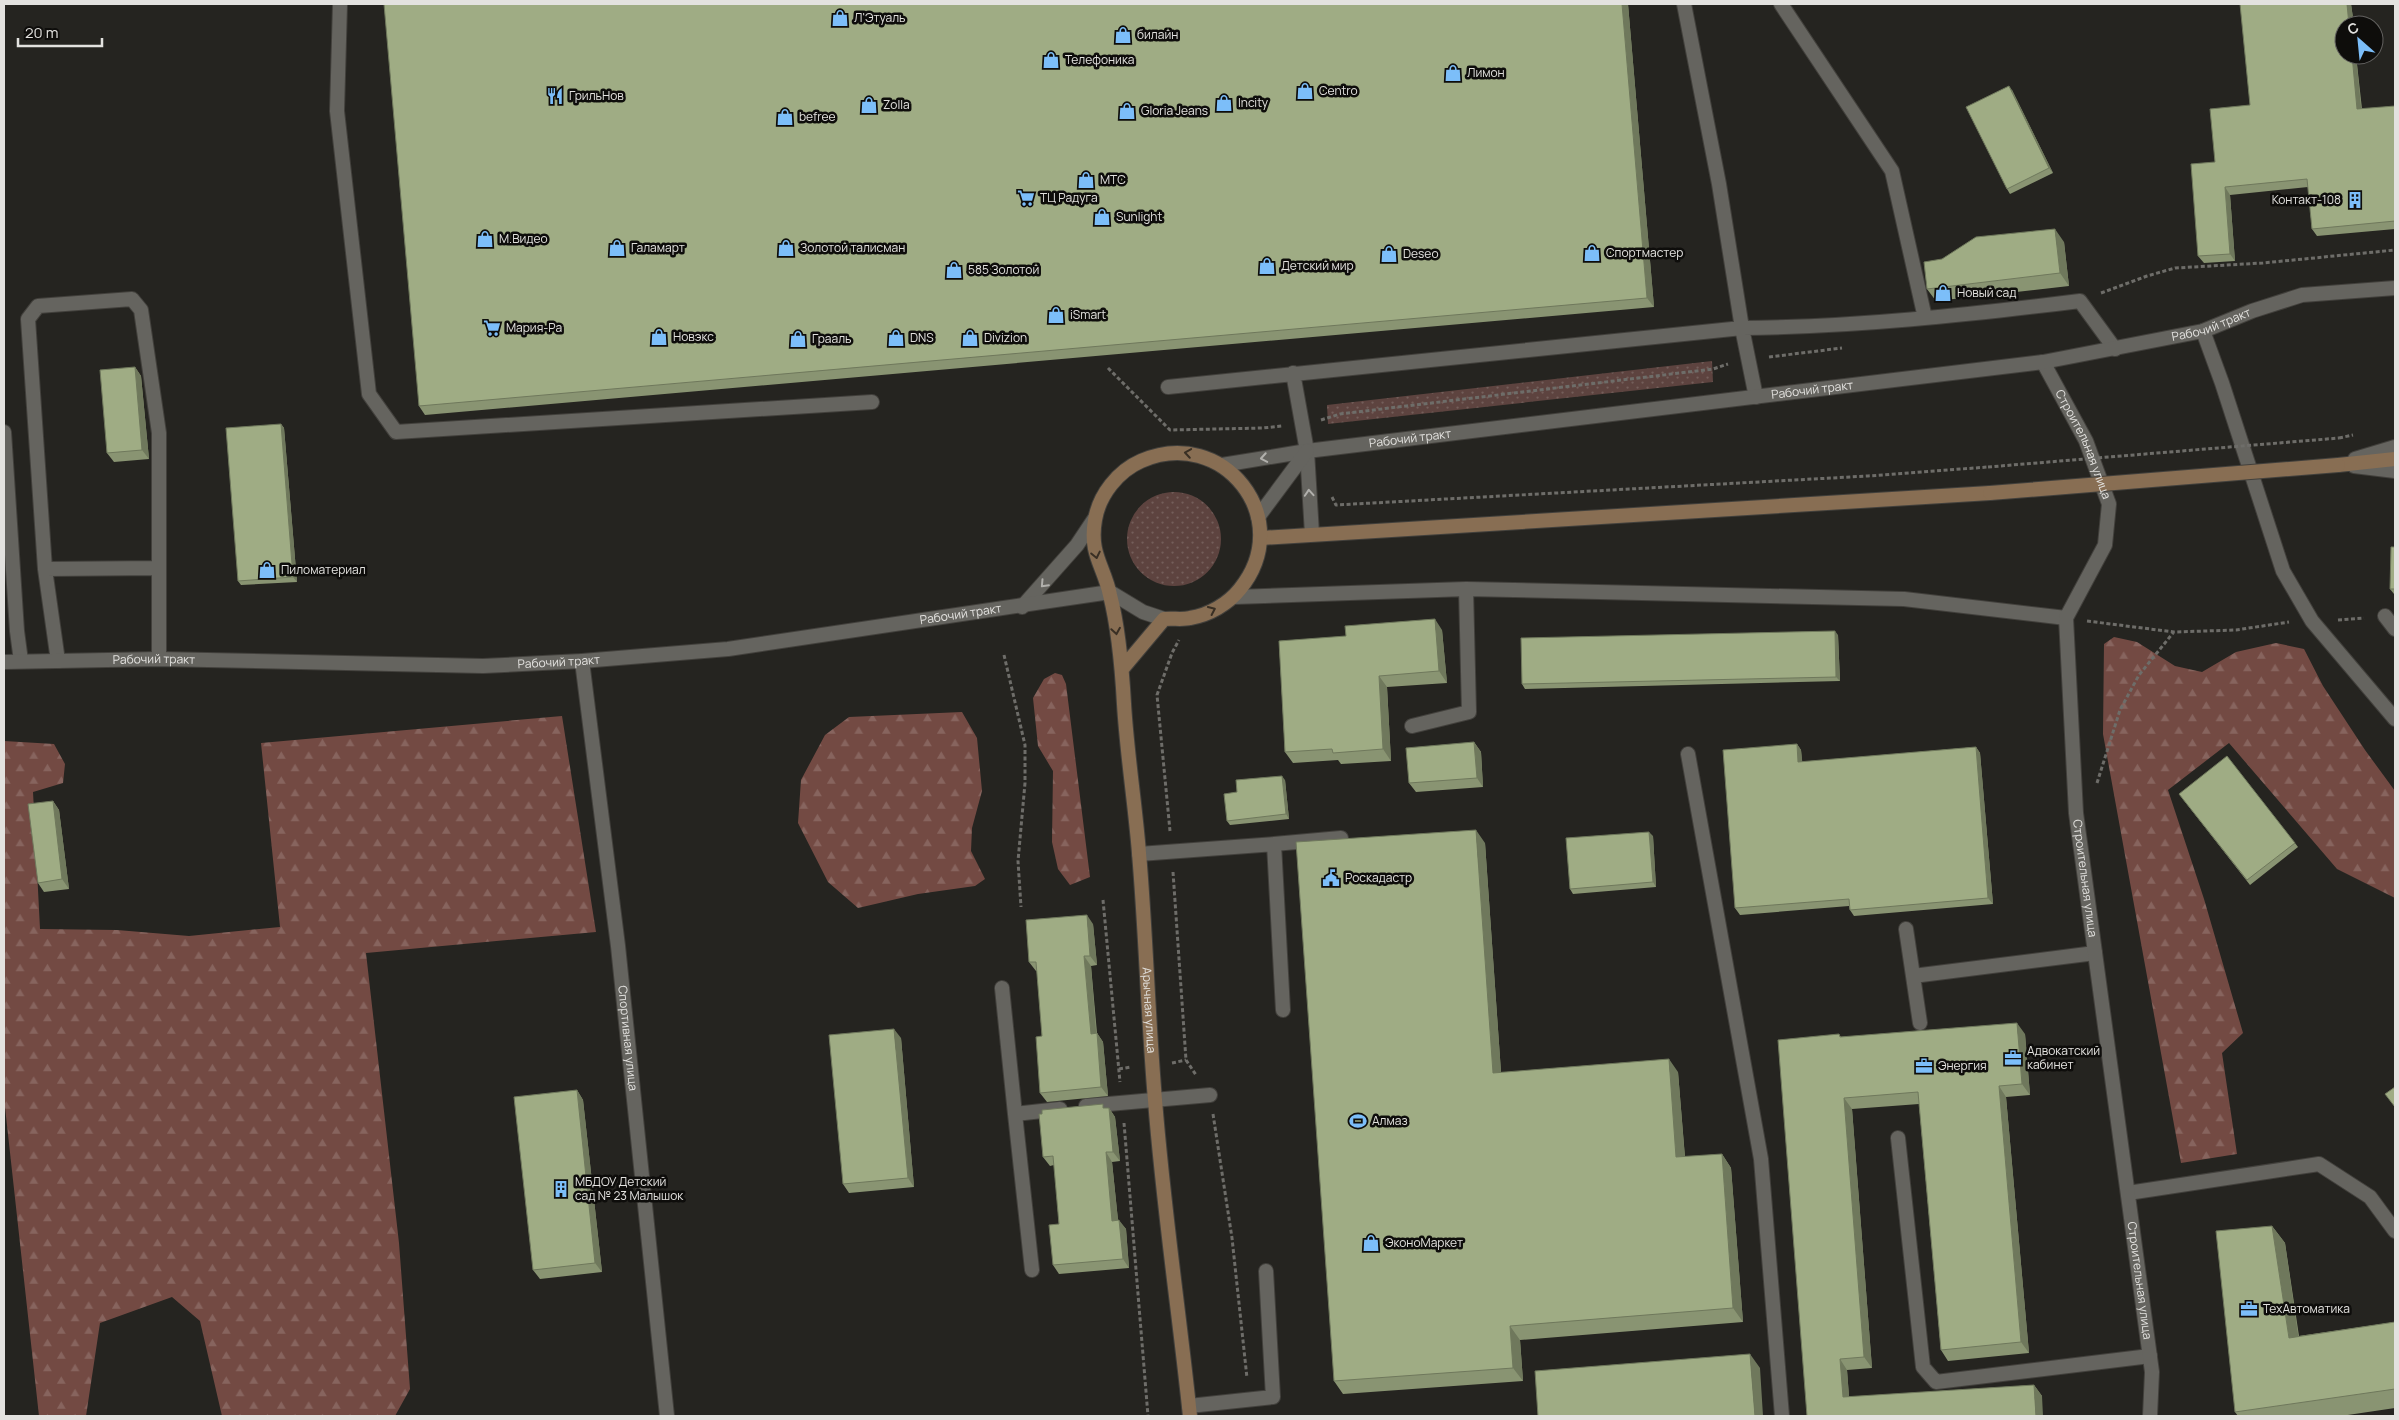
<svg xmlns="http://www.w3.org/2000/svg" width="2399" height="1420" viewBox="0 0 2399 1420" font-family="Manrope,sans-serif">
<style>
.grass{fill:url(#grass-dots)}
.forest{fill:url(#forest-firs)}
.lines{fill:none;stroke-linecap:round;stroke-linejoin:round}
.service-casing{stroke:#42403c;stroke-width:16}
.minor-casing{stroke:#42403c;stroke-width:16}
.tertiary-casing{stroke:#42403c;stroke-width:16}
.secondary-casing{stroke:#42403c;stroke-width:16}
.path{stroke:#6e6d69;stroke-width:3;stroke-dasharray:4 2.5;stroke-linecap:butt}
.service{stroke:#65645f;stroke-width:14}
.minor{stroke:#65645f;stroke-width:14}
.tertiary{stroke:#65645f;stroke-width:14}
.secondary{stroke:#886e53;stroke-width:14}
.secondary-bridge-casing{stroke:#42403c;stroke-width:16;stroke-linecap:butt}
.path-bridge{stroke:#6e6d69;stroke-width:3;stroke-dasharray:4 2.5;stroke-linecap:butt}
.secondary-bridge{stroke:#886e53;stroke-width:14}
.wall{fill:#899472}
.shaded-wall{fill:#6f785c}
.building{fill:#9fac84;stroke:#6f785c}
.oneway{stroke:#392f24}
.oneway2{stroke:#b1b0ac}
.labels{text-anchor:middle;stroke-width:5;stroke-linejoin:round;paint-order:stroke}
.poi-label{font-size:12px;fill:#e3e2df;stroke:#0e0d0b;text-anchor:start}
.street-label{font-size:12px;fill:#e3e2df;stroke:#0e0d0b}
</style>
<defs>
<pattern id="grass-dots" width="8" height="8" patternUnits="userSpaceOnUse" patternTransform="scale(1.25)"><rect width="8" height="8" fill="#5d433f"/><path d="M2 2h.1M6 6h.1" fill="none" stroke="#745e5a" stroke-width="1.8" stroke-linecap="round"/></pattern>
<pattern id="forest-firs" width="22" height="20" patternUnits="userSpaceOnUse" patternTransform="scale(1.25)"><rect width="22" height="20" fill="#734a43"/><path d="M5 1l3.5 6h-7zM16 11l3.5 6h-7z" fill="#87645e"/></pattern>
</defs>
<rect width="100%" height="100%" fill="#252420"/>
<path class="grass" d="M1712,361L1713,382L1328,424L1327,405Z
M1127 539a47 47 0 1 1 94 0a47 47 0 1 1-94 0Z"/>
<path class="forest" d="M2114,637L2137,642L2175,666L2202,672L2236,652L2276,643L2304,649L2323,686L2365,750L2395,791V898L2337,869L2229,743L2168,790L2204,899L2243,1033L2222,1053L2237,1154L2181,1163L2103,734L2104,644Z
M1055,673L1062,675L1066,684L1090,877L1070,885L1058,869L1052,842L1053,771L1038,746L1033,698L1044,679Z
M962,712L977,738L982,791L972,828L971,851L985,879L975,886L918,894L858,908L828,882L798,823L801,780L825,735L849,717Z
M562,716L596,932L366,953L399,1243L410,1389L395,1416H222L200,1321L172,1297L100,1323L86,1416H39L4,1098V741L54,744L65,764L63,783L33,792L40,929L117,930L189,936L280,927L261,743Z"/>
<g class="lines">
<g class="service-casing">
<path id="service" d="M340,4L337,111L369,394L396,432L872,402
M1684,4L1719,184L1742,328C1855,327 1967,315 2080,301L2115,349
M1781,4L1892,171L1925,318
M2203,331L2222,383L2283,571L2312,621L2395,719
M1293,373L1307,451
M1168,387L1742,328L1756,397
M4,432L17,631L21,661
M45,569L58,661
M1234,597L1466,589L1904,599L2066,618
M2385,616L2395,629
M159,659V433L141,310L132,299L38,306L28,319L45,569L159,568
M1412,726L1469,712L1466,589
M1688,754L1761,1159L1782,1416
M1274,844L1341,838
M1139,854L1274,844L1283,1010
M1906,929L1920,1023
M1913,976L2095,953
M1002,988L1015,1114
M1086,1106L1210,1095
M1898,1138L1923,1367L1936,1382L2150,1356
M2128,1193L2319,1164L2370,1197L2395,1231
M1032,1270L1015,1114L1060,1109
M1189,1406L1273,1397L1266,1271"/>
</g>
<g class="minor-casing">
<g id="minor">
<path id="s1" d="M2043,362L2086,441L2109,504L2105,545L2066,618L2076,813L2152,1372L2150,1416"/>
<path d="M2355,459L2395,447"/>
<path d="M2354,466L2395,471"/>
<path id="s2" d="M582,661L618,946L667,1416"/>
</g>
</g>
<g class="tertiary-casing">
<g id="tertiary">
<path d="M1307,451L1312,534"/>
<path id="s3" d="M1222,465L1307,451L2043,362L2203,331L2252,311L2302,295L2395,288"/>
<path d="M1258,517L1307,451"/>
<path d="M1022,607L1077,545L1095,518"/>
<path id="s4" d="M4,662L159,659L483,666L582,661L728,649L1110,592L1143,612L1164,619"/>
</g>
</g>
<g class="secondary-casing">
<g id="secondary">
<path d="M2338,465L2395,459"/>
<path d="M1261,538L1990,493"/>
<path id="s5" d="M1122,669L1164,619C1173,618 1182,620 1190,618C1209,615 1228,604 1240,589C1297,519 1223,425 1141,461C1118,471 1099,495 1095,520C1089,554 1104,566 1110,595C1119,630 1122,668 1124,704C1127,754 1135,803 1139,853C1146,935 1148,1018 1155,1100C1163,1205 1179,1311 1190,1416"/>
</g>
</g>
<path class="path" d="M2101,293L2147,276L2175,268L2263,263L2395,250
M1769,357L1842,348
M1108,368L1170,430L1263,428L1282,426
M1321,420L1340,414L1713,369L1728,364
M2339,438L2353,435
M1332,497L1336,505L1868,476L1988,467
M2338,620L2364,618
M2087,621L2174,632L2236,630L2289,622
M1004,655L1025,745V783L1018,861L1021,907
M2097,783L2120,710L2139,675L2173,633
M1170,831L1157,695L1172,653L1179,640
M1173,872L1186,1060L1196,1075
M1103,900L1120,1082
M1172,1063L1186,1060
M1119,1069L1131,1067
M1213,1114L1232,1238L1247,1378
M1124,1123L1148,1416"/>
<use href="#service" class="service"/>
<use href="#minor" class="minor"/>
<use href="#tertiary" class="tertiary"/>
<use href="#secondary" class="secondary"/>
<g class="secondary-bridge-casing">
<path id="secondary-bridge" d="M1990,493L2338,465"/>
</g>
<path class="path-bridge" d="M1988,467L2339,438"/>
<use href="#secondary-bridge" class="secondary-bridge"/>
</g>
<path class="wall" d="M1628,4L1654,307L425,415L419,406Z
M2351,4L2354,25H2344L2356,55L2362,109L2395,106V229L2317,236L2312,229L2308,187L2230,195L2235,261L2204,263L2198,256L2215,162L2250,105Z
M2012,90L2053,173L2010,194L2007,189Z
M2064,242L2069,286L1936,301L1927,289Z
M135,367L141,376L149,459L114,462L107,453Z
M281,424L284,428L297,582L241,585L238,581Z
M2395,547V594H2394L2390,589Z
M1442,630L1447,683L1387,687L1391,761L1341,764L1338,760L1293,763L1285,752L1279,641Z
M1838,635L1840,681L1525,689L1522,684Z
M1474,742L1481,752L1483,787L1416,792L1409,783Z
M1797,744L1801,750L1802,762L1976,747L1980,753L1993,904L1854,916L1850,910L1849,906L1740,915L1735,908Z
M1285,780L1289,819L1230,825L1227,821L1237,792Z
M2182,798L2295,843L2298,847L2250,885Z
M53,801L59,810L69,889L44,892L38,883Z
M1653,836L1656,887L1573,894L1570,889Z
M1485,843L1501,1072H1678L1685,1157L1722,1154L1731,1168L1743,1322L1520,1340L1523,1381L1343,1394L1334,1381Z
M1093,924L1097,965L1091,966L1097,1033L1103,1042L1108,1096L1047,1102L1040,1093L1042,1036L1037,971H1036L1029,962Z
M1839,1034L1841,1037L2025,1034L2030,1095L2006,1097L2029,1353L1948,1361L1941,1350L1919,1104L1852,1109L1872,1368L1847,1370L1849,1397L2034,1385L2042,1396L1807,1416Z
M901,1038L914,1187L849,1193L843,1184Z
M577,1090L583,1100L602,1272L540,1279L533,1270Z
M1105,1108H1109L1115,1117L1120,1161L1112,1162L1118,1220L1126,1229L1129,1268L1059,1274L1053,1265L1059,1224L1054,1165L1050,1166L1043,1157Z
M2272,1226L2285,1243L2299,1336L2395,1322V1408L2341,1416H2238L2235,1412Z"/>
<path class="shaded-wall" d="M1622,4H1628L1654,307L1647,298Z
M2347,4H2351L2354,25H2349Z
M2352,55H2356L2362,117L2357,109Z
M2009,86L2012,90L2053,173L2049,168Z
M2225,187L2230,195L2235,261L2230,254Z
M2055,229L2064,242L2069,286L2060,273Z
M135,367L141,376L149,459L142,450Z
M281,424L284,428L297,582L293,577Z
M1435,619L1442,630L1447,683L1439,671Z
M1835,631L1838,635L1840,681L1836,677Z
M1379,676L1387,687L1391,761L1383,749Z
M1474,742L1481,752L1483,787L1477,778Z
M1797,744L1801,750L1803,768L1798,762Z
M1976,747L1980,753L1993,904L1988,898Z
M1282,776L1285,780L1289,819L1286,814Z
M53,801L59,810L69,889L62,879Z
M1476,830L1485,843L1502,1086L1493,1073Z
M1649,832L1653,836L1656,887L1653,882Z
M1087,915L1093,924L1097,965L1090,956Z
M1084,956L1091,966L1097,1043L1091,1034Z
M2017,1023L2025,1034L2030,1095L2022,1084Z
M894,1029L901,1038L914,1187L908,1178Z
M1097,1033L1103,1042L1108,1096L1101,1087Z
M1669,1059L1678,1072L1686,1171L1676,1157Z
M1999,1086L2006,1097L2029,1353L2021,1342Z
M577,1090L583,1100L602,1272L595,1263Z
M1844,1098L1852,1109L1872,1368L1864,1357Z
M1109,1108L1115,1117L1120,1161L1113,1152Z
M1106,1152L1112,1162L1119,1230L1112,1221Z
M1722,1154L1731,1168L1743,1322L1733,1308Z
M1119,1220L1126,1229L1129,1268L1123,1259Z
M2272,1226L2285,1243L2301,1355L2289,1338Z
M1510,1326L1520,1340L1523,1381L1513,1368Z
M1750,1354L1760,1368L1763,1416H1755Z
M1840,1359L1847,1370L1850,1408L1843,1397Z
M2034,1385L2042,1396L2043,1416H2036Z"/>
<path class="building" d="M384,4H1622L1647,298L419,406Z
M2240,4H2347L2349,25H2344V55H2352L2357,109L2395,106V221L2312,229L2307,179L2225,187L2230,254L2198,256L2191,164L2215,162L2210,109L2250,105Z
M2009,86L2049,168L2007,189L1966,107Z
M2055,229L2060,273L1927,289L1924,262L1942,259L1976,237Z
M135,367L142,450L107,453L100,370Z
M281,424L293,577L238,581L226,428Z
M2391,547H2395V589H2390Z
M1435,619L1439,671L1379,676L1383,749L1333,753L1332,749L1285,752L1279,641L1346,636L1345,626Z
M1835,631L1836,677L1522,684L1521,638Z
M1474,742L1477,778L1409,783L1406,748Z
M1797,744L1798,762L1976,747L1988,898L1850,910L1849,899L1735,908L1723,750Z
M2227,756L2295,843L2247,880L2179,794Z
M1282,776L1286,814L1227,821L1224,794L1237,792L1236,780Z
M53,801L62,879L38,883L28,804Z
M1476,830L1493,1073L1669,1059L1676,1157L1722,1154L1733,1308L1510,1326L1513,1368L1334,1381L1296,842Z
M1649,832L1653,882L1570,889L1566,838Z
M1087,915L1090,956H1084L1091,1034L1097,1033L1101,1087L1040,1093L1036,1037L1042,1036L1036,962H1029L1026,920Z
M2017,1023L2022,1084L1999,1086L2021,1342L1941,1350L1918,1092L1844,1098L1864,1357L1840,1359L1843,1397L2034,1385L2036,1416H1807L1778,1040L1839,1034L1840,1037Z
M894,1029L908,1178L843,1184L829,1035Z
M2395,1087V1107L2385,1094Z
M577,1090L595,1263L533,1270L514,1097Z
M1103,1104V1108H1109L1113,1152H1106L1112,1221L1119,1220L1123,1259L1053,1265L1049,1225L1059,1224L1053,1156L1043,1157L1039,1114H1042V1110Z
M2272,1226L2289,1338L2395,1322V1389L2235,1412L2216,1231Z
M1750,1354L1755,1416H1538L1535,1371Z"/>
<defs><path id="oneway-chevron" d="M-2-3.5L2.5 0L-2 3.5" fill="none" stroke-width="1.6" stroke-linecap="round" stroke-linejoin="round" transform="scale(1.25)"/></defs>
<g class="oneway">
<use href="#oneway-chevron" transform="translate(1188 453) rotate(-171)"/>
<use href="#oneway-chevron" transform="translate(1096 555) rotate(78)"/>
<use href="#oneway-chevron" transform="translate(1212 610) rotate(-25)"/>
<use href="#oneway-chevron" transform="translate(1116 631) rotate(81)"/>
</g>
<g class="oneway2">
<use href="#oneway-chevron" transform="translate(1264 458) rotate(170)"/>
<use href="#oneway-chevron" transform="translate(1309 493) rotate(-94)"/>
<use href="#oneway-chevron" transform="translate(1044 584) rotate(133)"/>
</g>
<defs>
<g id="shop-bare" transform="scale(1.35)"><path d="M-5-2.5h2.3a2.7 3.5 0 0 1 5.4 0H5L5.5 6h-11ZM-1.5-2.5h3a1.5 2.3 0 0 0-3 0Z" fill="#7cbef9" stroke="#0e0d0b" stroke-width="2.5" paint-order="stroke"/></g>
<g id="restaurant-bare" transform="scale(1.35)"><path d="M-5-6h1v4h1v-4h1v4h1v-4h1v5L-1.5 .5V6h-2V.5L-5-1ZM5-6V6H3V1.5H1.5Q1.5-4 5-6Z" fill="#7cbef9" stroke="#0e0d0b" stroke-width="2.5" paint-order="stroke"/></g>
<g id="supermarket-bare" transform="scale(1.35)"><path d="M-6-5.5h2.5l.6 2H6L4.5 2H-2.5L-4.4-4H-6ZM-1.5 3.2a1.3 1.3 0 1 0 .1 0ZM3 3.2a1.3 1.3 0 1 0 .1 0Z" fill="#7cbef9" stroke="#0e0d0b" stroke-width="2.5" paint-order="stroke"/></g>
<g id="building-bare" transform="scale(1.35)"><path d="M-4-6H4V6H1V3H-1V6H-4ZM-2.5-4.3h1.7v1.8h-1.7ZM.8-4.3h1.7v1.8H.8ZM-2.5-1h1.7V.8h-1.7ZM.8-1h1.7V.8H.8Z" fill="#7cbef9" stroke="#0e0d0b" stroke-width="2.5" paint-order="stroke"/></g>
<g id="civic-bare" transform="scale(1.35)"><path d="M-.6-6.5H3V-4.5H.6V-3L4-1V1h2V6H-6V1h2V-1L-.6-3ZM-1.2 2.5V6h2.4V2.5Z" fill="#7cbef9" stroke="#0e0d0b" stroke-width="2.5" paint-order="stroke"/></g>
<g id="office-bare" transform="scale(1.35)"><path d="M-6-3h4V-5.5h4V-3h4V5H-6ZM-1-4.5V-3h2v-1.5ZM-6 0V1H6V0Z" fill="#7cbef9" stroke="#0e0d0b" stroke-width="2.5" paint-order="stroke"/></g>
<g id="stadium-bare" transform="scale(1.35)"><path d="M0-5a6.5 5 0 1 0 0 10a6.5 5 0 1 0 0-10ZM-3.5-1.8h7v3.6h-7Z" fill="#7cbef9" stroke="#0e0d0b" stroke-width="2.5" paint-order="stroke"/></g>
</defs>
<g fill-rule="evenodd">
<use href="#shop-bare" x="840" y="18"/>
<use href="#shop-bare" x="1123" y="35"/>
<use href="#shop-bare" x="1051" y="60"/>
<use href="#shop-bare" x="1453" y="73"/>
<use href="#shop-bare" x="1305" y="91"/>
<use href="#restaurant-bare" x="555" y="96"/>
<use href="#shop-bare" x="1224" y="103"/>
<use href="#shop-bare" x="869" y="105"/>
<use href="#shop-bare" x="1127" y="111"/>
<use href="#shop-bare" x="785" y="117"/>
<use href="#shop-bare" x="1086" y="180"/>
<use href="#supermarket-bare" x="1026" y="198"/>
<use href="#building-bare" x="2355" y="200"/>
<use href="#shop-bare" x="1102" y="217"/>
<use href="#shop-bare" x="485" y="239"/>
<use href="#shop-bare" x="617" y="248"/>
<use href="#shop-bare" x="786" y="248"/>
<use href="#shop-bare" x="1592" y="253"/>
<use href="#shop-bare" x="1389" y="254"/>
<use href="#shop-bare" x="1267" y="266"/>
<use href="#shop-bare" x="954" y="270"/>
<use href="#shop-bare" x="1943" y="293"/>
<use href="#shop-bare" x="1056" y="315"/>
<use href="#supermarket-bare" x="492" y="328"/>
<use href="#shop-bare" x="659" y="337"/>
<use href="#shop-bare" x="896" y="338"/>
<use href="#shop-bare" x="970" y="338"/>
<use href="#shop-bare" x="798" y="339"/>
<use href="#shop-bare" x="267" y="570"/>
<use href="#civic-bare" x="1331" y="878"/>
<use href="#office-bare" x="2013" y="1058"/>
<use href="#office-bare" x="1924" y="1066"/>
<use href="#stadium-bare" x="1358" y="1121"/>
<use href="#building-bare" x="561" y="1189"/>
<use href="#shop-bare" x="1371" y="1243"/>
<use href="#office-bare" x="2249" y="1309"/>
</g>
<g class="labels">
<g class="poi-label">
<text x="854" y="22">Л'Этуаль</text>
<text x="1137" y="39">билайн</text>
<text x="1065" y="64">Телефоника</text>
<text x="1467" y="77">Лимон</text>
<text x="1319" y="95">Centro</text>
<text x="569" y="100">ГрильНов</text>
<text x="1238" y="107">Incity</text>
<text x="883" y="109">Zolla</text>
<text x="1141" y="115">Gloria Jeans</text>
<text x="799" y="121">befree</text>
<text x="1100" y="184">МТС</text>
<text x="1040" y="202">ТЦ Радуга</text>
<text x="2341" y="204" text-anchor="end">Контакт-108</text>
<text x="1116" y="221">Sunlight</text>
<text x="499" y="243">М.Видео</text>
<text x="631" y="252">Галамарт</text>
<text x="800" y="252">Золотой талисман</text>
<text x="1606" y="257">Спортмастер</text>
<text x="1403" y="258">Deseo</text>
<text x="1281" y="270">Детский мир</text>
<text x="968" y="274">585 Золотой</text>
<text x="1957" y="297">Новый сад</text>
<text x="1070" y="319">iSmart</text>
<text x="506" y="332">Мария-Ра</text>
<text x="673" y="341">Новэкс</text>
<text x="910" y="342">DNS</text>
<text x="984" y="342">Divizion</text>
<text x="812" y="343">Грааль</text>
<text x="281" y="574">Пиломатериал</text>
<text x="1345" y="882">Роскадастр</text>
<text x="2027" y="1055">Адвокатский<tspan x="2027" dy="14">кабинет</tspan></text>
<text x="1938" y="1070">Энергия</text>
<text x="1372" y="1125">Алмаз</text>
<text x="575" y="1186">МБДОУ Детский<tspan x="575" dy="14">сад № 23 Малышок</tspan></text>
<text x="1385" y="1247">ЭконоМаркет</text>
<text x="2263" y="1313">ТехАвтоматика</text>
</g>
<g class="street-label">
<text dy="4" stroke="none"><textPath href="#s3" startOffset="1000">Рабочий тракт</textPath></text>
<text dy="4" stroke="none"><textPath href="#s3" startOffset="595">Рабочий тракт</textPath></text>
<text dy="4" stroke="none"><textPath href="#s3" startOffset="190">Рабочий тракт</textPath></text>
<text dy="4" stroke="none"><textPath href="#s1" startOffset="92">Строительная улица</textPath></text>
<text dy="4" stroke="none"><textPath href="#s4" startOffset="960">Рабочий тракт</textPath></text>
<text dy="4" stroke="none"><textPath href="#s4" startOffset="150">Рабочий тракт</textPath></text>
<text dy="4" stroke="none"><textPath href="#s4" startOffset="555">Рабочий тракт</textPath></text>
<text dy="4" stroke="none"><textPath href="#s1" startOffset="542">Строительная улица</textPath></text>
<text dy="4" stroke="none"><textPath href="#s5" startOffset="948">Арычная улица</textPath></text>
<text dy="4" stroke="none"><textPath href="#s2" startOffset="380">Спортивная улица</textPath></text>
<text dy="4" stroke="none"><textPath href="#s1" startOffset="948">Строительная улица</textPath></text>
</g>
</g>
<rect width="2399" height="1420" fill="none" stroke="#e3e2df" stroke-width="10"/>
<g transform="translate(2359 40) rotate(333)"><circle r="24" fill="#0e0d0b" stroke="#636260"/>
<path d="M0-4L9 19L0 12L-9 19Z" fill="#7cbef9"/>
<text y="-8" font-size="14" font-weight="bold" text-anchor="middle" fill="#e3e2df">С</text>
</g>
<path d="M18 38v8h84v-8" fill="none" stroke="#e3e2df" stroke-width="2.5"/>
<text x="25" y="38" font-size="15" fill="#e3e2df" stroke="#0e0d0b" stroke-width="4" paint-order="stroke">20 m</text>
</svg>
